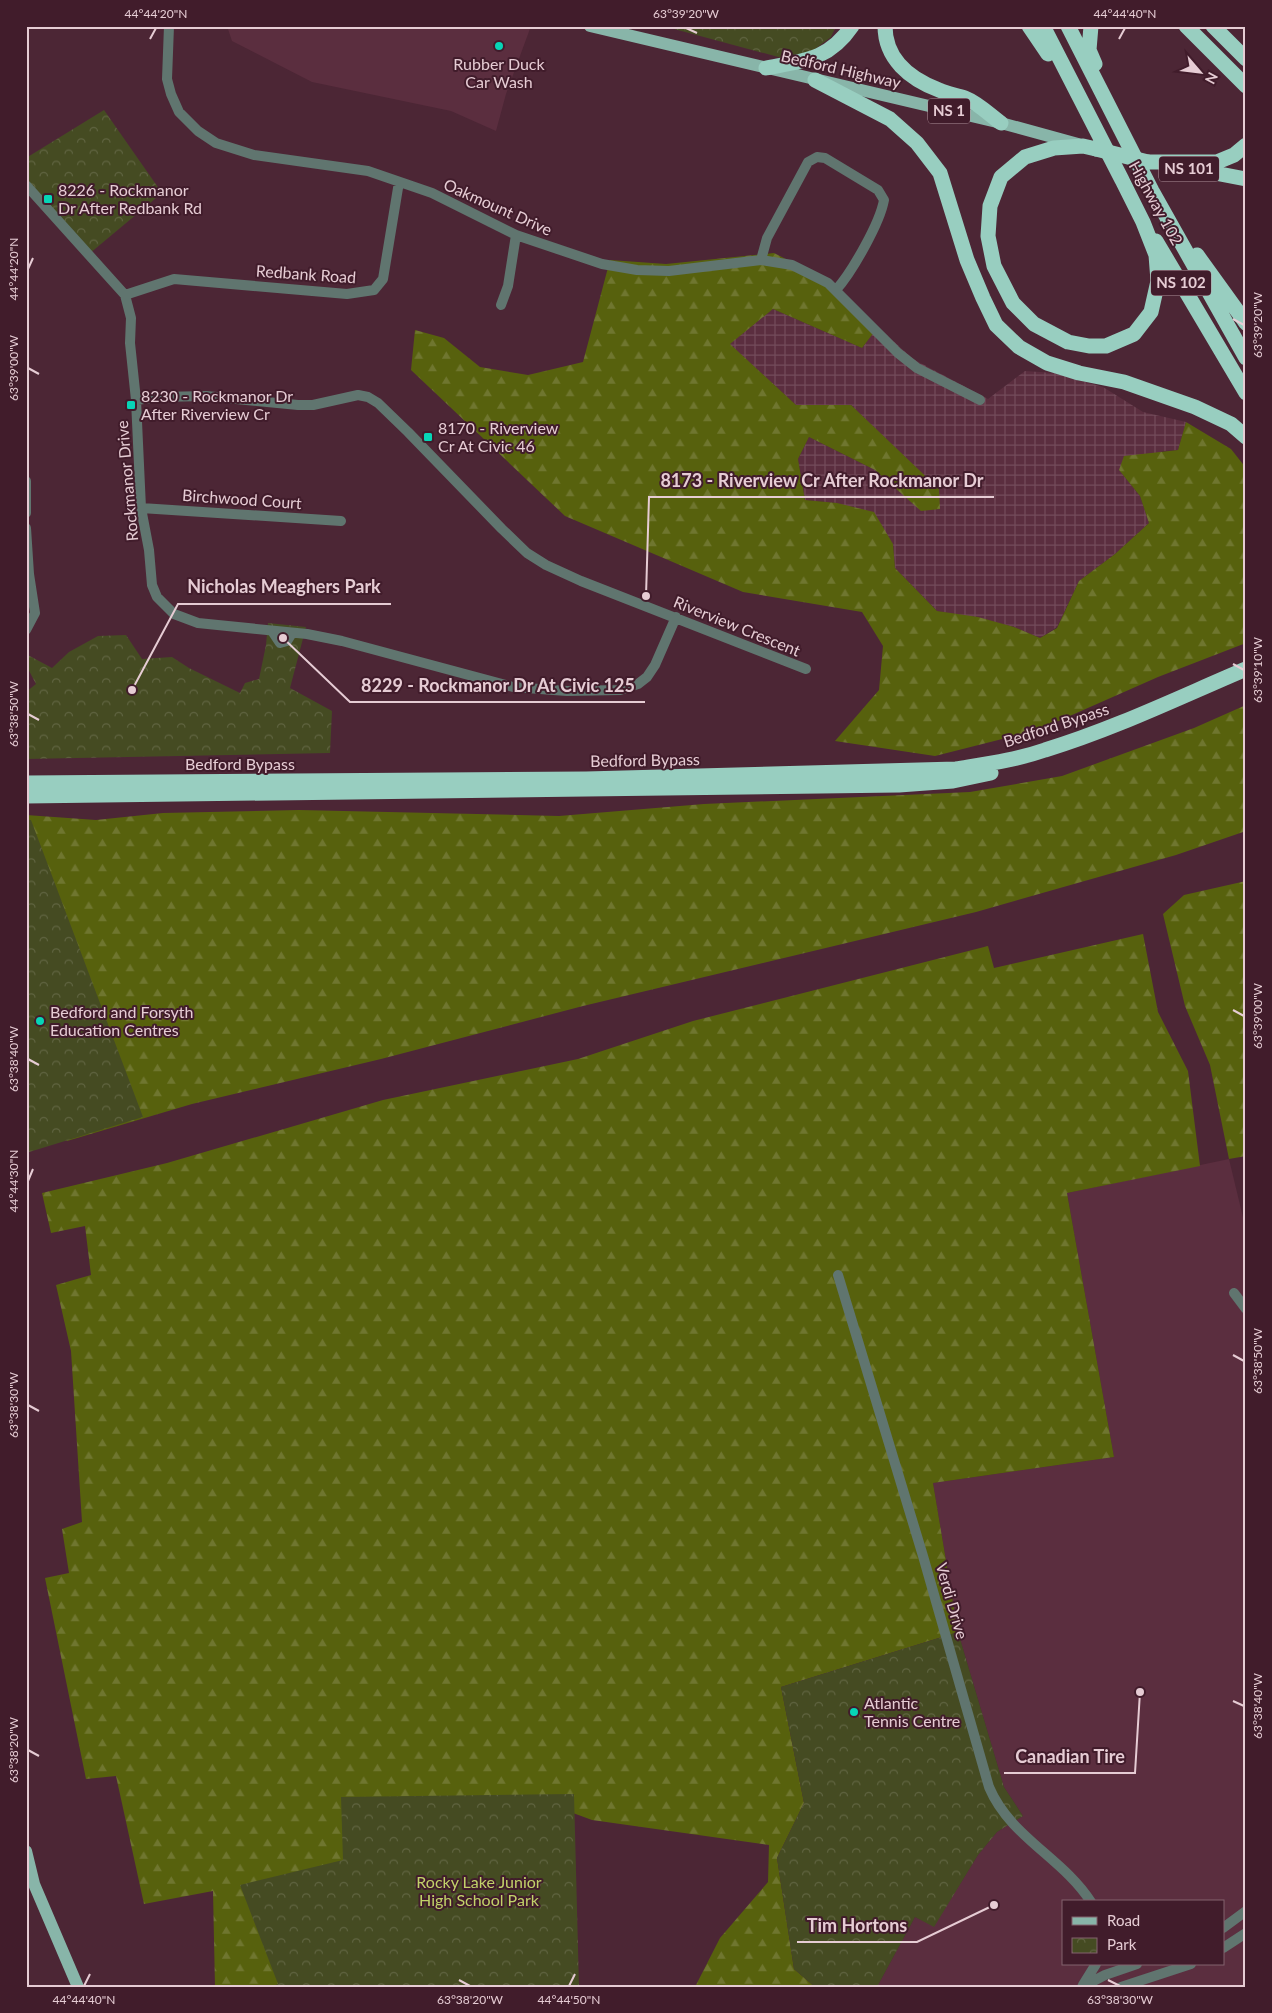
<svg xmlns="http://www.w3.org/2000/svg" width="1272" height="2013" viewBox="0 0 1272 2013" font-family="Lato,sans-serif">
<style>
.built{fill:#5b2e3f;fill-rule:evenodd}
.industrial{fill:url(#industrial-grid)}
.forest{fill:url(#forest-firs)}
.park{fill:url(#park-crowns)}
.lines{fill:none;stroke-linecap:round;stroke-linejoin:round}
.street{stroke:#60756f;stroke-width:10}
.primary{stroke:#88b5a9;stroke-width:12}
.highway{stroke:#98cec0;stroke-width:15}
.highway-bridge{stroke:#98cec0;stroke-width:15}
.ticks{fill:none;stroke:#e6ccd4;stroke-width:2}
.poi-dot{fill:#07d5b6;stroke:#411c2b;stroke-width:2}
.labels{text-anchor:middle;stroke-width:4;stroke-linejoin:round;paint-order:stroke}
.shield{fill:#411c2b;stroke:#b497a1;stroke-width:1}
.shield-label{font-size:15px;font-weight:bold;fill:#e6ccd4}
.poi-label{font-size:16px;fill:#e6ccd4;stroke:#411c2b;text-anchor:start}
.street-label{font-size:16px;fill:#e6ccd4;stroke:#411c2b}
.park-label{font-size:16px;fill:#c1d269;stroke:#411c2b}
.leader{fill:none;stroke:#e6ccd4;stroke-width:2}
.callout-dot{fill:#e6ccd4;stroke:#411c2b;stroke-width:2}
.callout-label{font-size:18px;text-anchor:middle;font-weight:bold;fill:#e6ccd4;stroke:#411c2b;stroke-width:4;stroke-linejoin:round;paint-order:stroke}
.neatline{fill:none;stroke:#e6ccd4;stroke-width:2}
.ticks-label{font-size:12px;text-anchor:middle;fill:#e6ccd4}
</style>
<defs>
<pattern id="industrial-grid" width="8" height="8" patternUnits="userSpaceOnUse" patternTransform="scale(1.25)"><rect width="8" height="8" fill="#5b2e3f"/><path d="M0 4h8M4 0v8" fill="none" stroke="#734b5a"/></pattern>
<pattern id="forest-firs" width="22" height="20" patternUnits="userSpaceOnUse" patternTransform="scale(1.25)"><rect width="22" height="20" fill="#57610d"/><path d="M5 1l3.5 6h-7zM16 11l3.5 6h-7z" fill="#6f762f"/></pattern>
<pattern id="park-crowns" width="20" height="18" patternUnits="userSpaceOnUse" patternTransform="scale(1.25)"><rect width="20" height="18" fill="#454b22"/><path d="M2 6a3 3 0 1 1 6 0M12 15a3 3 0 1 1 6 0" fill="none" stroke="#606441"/></pattern>
</defs>
<rect width="100%" height="100%" fill="#4c2635"/>
<path class="built" d="M227,26H531L506,94L496,131L451,111L312,82L232,41Z
M1229,1159L1246,1230V1987H877L915,1917L934,1926L978,1855L997,1832L1023,1816L1004,1787L958,1632L933,1483L1114,1457L1067,1193ZM1063,1902H1223V1964H1063Z"/>
<path class="industrial" d="M773,309L862,348L878,327L913,359L988,399L1025,371L1054,373L1103,387L1143,412L1186,422L1178,450L1163,451L1119,470L1140,496L1149,523L1115,554L1079,581L1057,627L1040,638L1014,627L978,618L937,611L895,568L893,544L837,503L805,500L798,459L809,437L875,470L921,510L880,434L851,405H796L729,344Z"/>
<path class="forest" d="M774,253L829,281L878,327L862,348L773,309L730,344L796,405H851L939,489L940,509L921,511L875,470L809,437L798,459L805,500L837,503L874,512L893,544L895,568L937,611L978,617L1014,627L1040,638L1057,628L1079,581L1115,554L1149,523L1140,496L1119,470L1124,456L1178,450L1186,422L1231,449L1246,468V643L1158,677L1038,730L935,756L835,741L879,690L883,646L862,612L743,592L565,516L411,370L415,330L444,338L480,367L528,375L583,362L610,260L666,264Z
M1246,705V831L1176,855L976,912L583,1006L381,1059L192,1104L67,1141L26,980V815L96,820L163,813L299,810L559,816L704,804L970,792L1062,776L1194,728Z
M1246,881V1156L1229,1159L1210,1065L1185,1006L1163,914L1184,895Z
M1143,934L1158,1012L1188,1071L1200,1166L1067,1193L1114,1457L933,1483L958,1632L781,1687L804,1803L777,1858L794,1969L815,1987H695L720,1938L768,1882L769,1845L592,1820L573,1813L361,1987H215L213,1891L144,1904L116,1776L86,1779L45,1578L69,1573L62,1529L82,1522L71,1351L56,1285L91,1275L85,1226L51,1233L42,1193L167,1163L383,1100L578,1059L693,1021L988,946L994,968Z"/>
<path class="park" d="M663,26H836L831,37L811,52L782,58Z
M104,110L162,193L89,254L26,180V158Z
M268,623L306,627L290,688L332,711L330,753L26,759V692L36,684L26,665V654L52,668L69,652L98,636L126,635L142,659L172,657L189,668L240,693L245,683L259,679L266,645Z
M26,820H31L143,1117L26,1153Z
M958,1632L1004,1787L1023,1816L997,1832L978,1855L934,1927L915,1917L877,1987H815L794,1969L777,1858L804,1803L781,1687Z
M574,1794L579,1987H270L278,1984L240,1885L343,1860L341,1797Z"/>
<g class="lines">
<path class="street" d="M169,26L167,79L171,94L179,112L198,131L216,143L254,155L368,171L432,193L516,235L602,264L637,270L669,271L761,260L792,265L828,283L898,353L917,368L980,400
M26,185L125,295L131,318L130,343L136,400L141,508L149,550L152,585L157,597L174,614L198,623L307,634L342,641L513,687L567,691L620,690L638,684L647,677L655,665L676,617
M761,260L767,238L808,162L817,157L825,158L878,190L884,200C880,223 852,272 836,290
M125,295L174,279L347,294L374,290L383,279L399,182
M501,305L508,286L516,235
M136,400L160,397L206,396L298,405H313L358,395L368,397L378,403L408,432L502,529L527,553L546,565L581,581L806,669
M26,481V513
M141,508L341,521
M26,528L29,574L35,613L26,630
M272,631L280,643L287,641L292,633
M838,1275L923,1556L989,1787C1010,1837 1063,1858 1091,1902
M1234,1293L1246,1309
M1223,1928L1246,1911
M1223,1948L1246,1933
M1083,1985L1096,1964
M1082,1987L1105,1975L1137,1964
M1121,1987L1191,1964"/>
<path class="primary" d="M590,26L1001,123L1078,144
M26,1851L34,1884L78,1987"/>
<path class="highway" d="M885,26C885,59 910,79 939,90C947,94 957,95 965,98C978,103 990,115 1001,123
M1029,26L1048,54
M1043,26L1122,180
M1068,26L1152,191L1246,358
M1091,26L1089,50L1095,64
M1186,26L1246,86
M1213,26L1246,59
M766,68C803,61 829,60 852,26
M815,80L890,119L917,143L940,173L967,260L983,298L996,325L1019,347L1047,363L1079,373L1124,382L1195,407L1231,424L1246,437
M1096,149L1083,146L1054,148L1025,157L1001,177L990,206L988,236L994,266L1013,303L1034,324L1068,342L1089,346H1106L1134,334L1151,312L1158,281L1156,255L1143,222L1118,172
M1148,162H1217L1234,155L1246,145
M1194,169L1246,179
M1156,241L1246,393
M1197,255L1246,323
M26,783L586,779L956,769C986,764 1016,760 1045,750C1114,729 1180,697 1246,669
M26,796L899,785L953,781L991,773"/>
<path class="highway-bridge" d="M1096,149L1148,162"/>
</g>
<path class="ticks" d="M686,28L697,33M150,39L156,28M1119,39L1125,28M28,269L33,258M1233,319L1244,325M28,368L39,374M1233,664L1244,670M28,714L39,720M1233,1010L1244,1016M28,1059L39,1065M28,1181L33,1169M1233,1355L1244,1361M28,1405L39,1411M1233,1701L1244,1706M28,1750L39,1756M459,1980L470,1986M1108,1980L1120,1986M84,1986L90,1974M569,1986L575,1974"/>
<g class="poi-dot">
<circle cx="499" cy="46" r="5"/>
<rect x="43" y="194" width="10" height="10" rx="2.5"/>
<rect x="126" y="400" width="10" height="10" rx="2.5"/>
<rect x="423" y="432" width="10" height="10" rx="2.5"/>
<circle cx="40" cy="1021" r="5"/>
<circle cx="854" cy="1712" r="5"/>
</g>
<g class="labels">
<g class="shield">
<rect x="928" y="98.5" width="42" height="25" rx="4"/>
<rect x="1159" y="156.5" width="60" height="25" rx="4"/>
<rect x="1151" y="270.5" width="60" height="25" rx="4"/>
</g>
<g class="shield-label">
<text x="949" y="116">NS 1</text>
<text x="1189" y="174">NS 101</text>
<text x="1181" y="288">NS 102</text>
</g>
<g class="poi-label">
<text x="499" y="70" text-anchor="middle">Rubber Duck<tspan x="499" dy="18">Car Wash</tspan></text>
<text x="58" y="196">8226 - Rockmanor<tspan x="58" dy="18">Dr After Redbank Rd</tspan></text>
<text x="141" y="402">8230 - Rockmanor Dr<tspan x="141" dy="18">After Riverview Cr</tspan></text>
<text x="438" y="434">8170 - Riverview<tspan x="438" dy="18">Cr At Civic 46</tspan></text>
<text x="50" y="1018">Bedford and Forsyth<tspan x="50" dy="18">Education Centres</tspan></text>
<text x="864" y="1709">Atlantic<tspan x="864" dy="18">Tennis Centre</tspan></text>
</g>
<g class="street-label">
<text transform="translate(841 69) rotate(13)" y="6">Bedford Highway</text>
<text transform="translate(1156 203) rotate(61)" y="6">Highway 102</text>
<text transform="translate(498 207) rotate(24)" y="6">Oakmount Drive</text>
<text transform="translate(306 274) rotate(4)" y="6">Redbank Road</text>
<text transform="translate(127 481) rotate(-95)" y="6">Rockmanor Drive</text>
<text transform="translate(242 499) rotate(4)" y="6">Birchwood Court</text>
<text transform="translate(737 626) rotate(22)" y="6">Riverview Crescent</text>
<text transform="translate(1056 725) rotate(-18)" y="6">Bedford Bypass</text>
<text transform="translate(645 760) rotate(-1)" y="6">Bedford Bypass</text>
<text x="240" y="770">Bedford Bypass</text>
<text transform="translate(952 1601) rotate(74)" y="6">Verdi Drive</text>
</g>
<g class="park-label">
<text x="479" y="1888">Rocky Lake Junior<tspan x="479" dy="18">High School Park</tspan></text>
</g>
</g>
<path class="leader" d="M646 596L649 497H994M132 690L178 604H391M283 638L350 702H645M1140 1692L1135 1773H1004M994 1905L917 1942H797"/>
<g class="callout-dot">
<circle cx="646" cy="596" r="5"/>
<circle cx="132" cy="690" r="5"/>
<circle cx="283" cy="638" r="5"/>
<circle cx="1140" cy="1692" r="5"/>
<circle cx="994" cy="1905" r="5"/>
</g>
<g class="callout-label">
<text x="822" y="487">8173 - Riverview Cr After Rockmanor Dr</text>
<text x="284" y="593">Nicholas Meaghers Park</text>
<text x="498" y="692">8229 - Rockmanor Dr At Civic 125</text>
<text x="1070" y="1763">Canadian Tire</text>
<text x="857" y="1932">Tim Hortons</text>
</g>
<rect width="1272" height="2013" fill="none" stroke="#411c2b" stroke-width="55"/>
<rect x="1062" y="1900" width="162" height="65" fill="#411c2b" stroke="#83626f"/>
<rect x="1072" y="1917" width="25" height="8" fill="#88b5a9" stroke="#83626f"/>
<text x="1107" y="1926" font-size="15" fill="#e6ccd4">Road</text>
<rect x="1072" y="1938" width="25" height="15" fill="url(#park-crowns)" stroke="#83626f"/>
<text x="1107" y="1950" font-size="15" fill="#e6ccd4">Park</text>
<g transform="translate(1200 72) rotate(118)" stroke="#411c2b" stroke-width="4" paint-order="stroke">
<path d="M0-4L9 19L0 12L-9 19Z" fill="#e6ccd4"/>
<text y="-8" font-size="14" font-weight="bold" text-anchor="middle" fill="#e6ccd4">N</text>
</g>
<rect x="28" y="28" width="1216" height="1958" class="neatline"/>
<g class="ticks-label">
<text x="156" y="18">44°44'20"N</text>
<text x="686" y="18">63°39'20"W</text>
<text x="1125" y="18">44°44'40"N</text>
<text transform="translate(14 269) rotate(-90)" y="4">44°44'20"N</text>
<text transform="translate(1258 325) rotate(-90)" y="4">63°39'20"W</text>
<text transform="translate(14 368) rotate(-90)" y="4">63°39'00"W</text>
<text transform="translate(1258 670) rotate(-90)" y="4">63°39'10"W</text>
<text transform="translate(14 714) rotate(-90)" y="4">63°38'50"W</text>
<text transform="translate(1258 1016) rotate(-90)" y="4">63°39'00"W</text>
<text transform="translate(14 1059) rotate(-90)" y="4">63°38'40"W</text>
<text transform="translate(14 1181) rotate(-90)" y="4">44°44'30"N</text>
<text transform="translate(1258 1361) rotate(-90)" y="4">63°38'50"W</text>
<text transform="translate(14 1405) rotate(-90)" y="4">63°38'30"W</text>
<text transform="translate(1258 1706) rotate(-90)" y="4">63°38'40"W</text>
<text transform="translate(14 1750) rotate(-90)" y="4">63°38'20"W</text>
<text x="84" y="2004">44°44'40"N</text>
<text x="470" y="2004">63°38'20"W</text>
<text x="569" y="2004">44°44'50"N</text>
<text x="1120" y="2004">63°38'30"W</text>
</g>
</svg>
